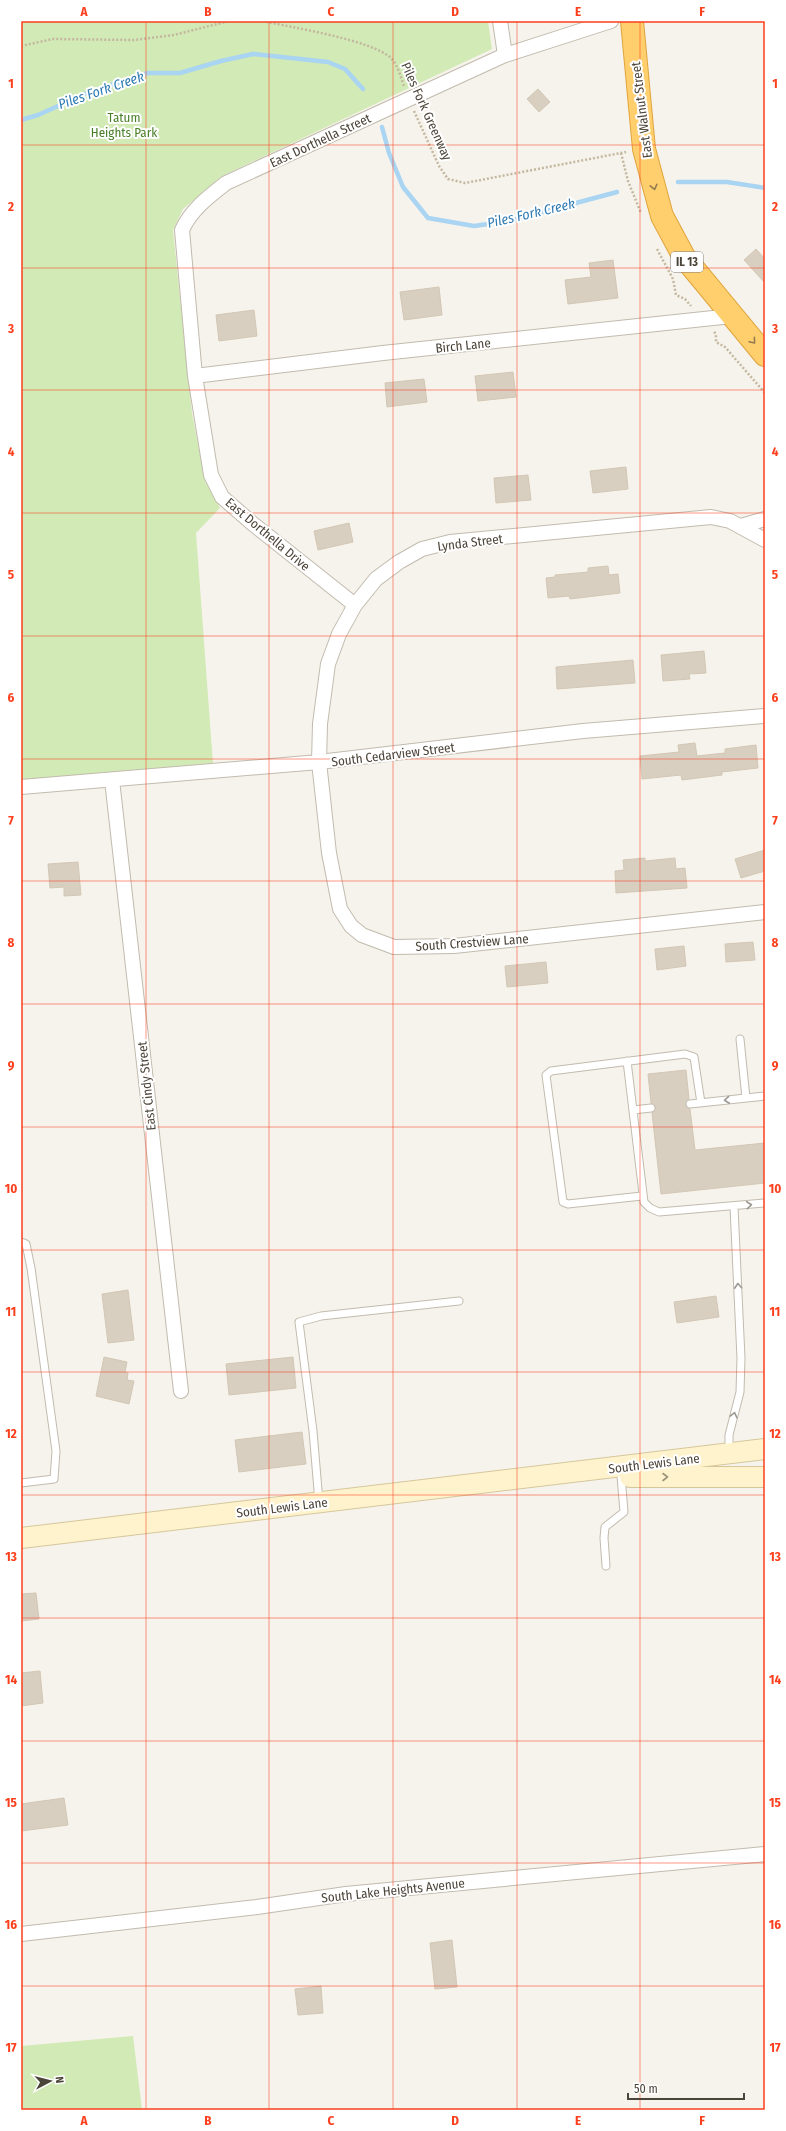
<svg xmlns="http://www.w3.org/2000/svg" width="786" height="2131" viewBox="0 0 786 2131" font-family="'Fira Sans Condensed',sans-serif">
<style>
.green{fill:#d2eab5}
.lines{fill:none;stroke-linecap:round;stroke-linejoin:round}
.stream{stroke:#a9d4f2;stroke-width:4.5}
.building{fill:#d8cfc1;stroke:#d3c7b4}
.lane-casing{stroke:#c2bbae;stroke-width:9}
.street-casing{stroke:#c2bbae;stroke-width:16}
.secondary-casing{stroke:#d6c79b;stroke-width:22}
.highway-casing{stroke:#e0a43c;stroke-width:24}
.path{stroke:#c4b79f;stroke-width:2.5;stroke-dasharray:2 2;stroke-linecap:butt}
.lane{stroke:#fff;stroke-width:7}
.street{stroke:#fff;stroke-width:14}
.secondary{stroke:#fff3cd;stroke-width:20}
.highway{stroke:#ffcf6e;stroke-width:22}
.oneway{stroke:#937c4e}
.oneway2{stroke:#9c9892}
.oneway3{stroke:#9c937c}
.grid{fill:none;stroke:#fc3f1d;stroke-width:1;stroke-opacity:0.55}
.labels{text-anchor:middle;stroke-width:4;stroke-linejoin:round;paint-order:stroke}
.shield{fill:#fff;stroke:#817c74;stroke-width:1}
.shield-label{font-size:12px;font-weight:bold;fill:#4b4439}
.street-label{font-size:13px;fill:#4b4439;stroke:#fff}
.park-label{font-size:13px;fill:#4a7f2a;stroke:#fff}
.water-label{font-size:14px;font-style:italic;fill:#2e7ab2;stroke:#fff}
.neatline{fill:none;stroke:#fc3f1d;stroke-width:1.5}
.grid-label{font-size:13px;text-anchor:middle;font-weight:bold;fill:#fc3f1d}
</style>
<rect width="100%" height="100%" fill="#f6f3ec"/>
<path class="green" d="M21,21H488L492,49L222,176L183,209L173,230L192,413L205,481L220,508L196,533L213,764L21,780Z
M133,2036L142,2110H21V2046Z"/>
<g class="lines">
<path class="stream" d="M21,120L38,115L87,93L148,73H180L221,61L253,54L328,62L345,69L363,89
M382,127L389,153L403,187L428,218L474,226L509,221L617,192
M678,182H727L765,188"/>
</g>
<path class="building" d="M538,89L550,102L539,112L527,99Z
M756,249L765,259V283L744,260Z
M613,260L618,298L568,304L565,280L591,277L589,263Z
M439,287L442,315L404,320L400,292Z
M254,310L257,336L219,341L216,315Z
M513,372L516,397L478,401L475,376Z
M424,379L427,402L387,407L385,383Z
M626,467L628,489L593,493L590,471Z
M528,475L531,500L496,503L494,478Z
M349,523L353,542L318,550L314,531Z
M608,566L609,575L618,574L620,593L570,599L569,596L548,598L546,578L555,577V575L588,572V568Z
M704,651L706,673L689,674L690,679L663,681L661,655Z
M633,660L635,683L557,689L556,667Z
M695,743L697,756L725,753V749L756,745L758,768L722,772V775L682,780L681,775L642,779L640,756L679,752L678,745Z
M765,850V871L741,878L735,859Z
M645,858V861L675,858L676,869L685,868L687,888L616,893L615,871L624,870L623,860Z
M78,862L81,895L64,896V887L50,888L48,864Z
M753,942L755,960L726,962L725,944Z
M684,946L686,966L657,970L655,949Z
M546,962L548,983L507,987L505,966Z
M686,1070L689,1099L685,1105L690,1109L695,1150L765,1143V1183L661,1194L652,1113L656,1107L651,1103L648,1074Z
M128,1290L134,1340L108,1343L102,1294Z
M716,1296L719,1317L677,1323L674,1302Z
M104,1357L127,1362L125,1372L128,1373L127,1380L134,1381L129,1404L96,1396Z
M293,1357L296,1388L229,1395L226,1364Z
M302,1432L306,1464L239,1472L235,1440Z
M36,1593L39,1619L21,1621V1594Z
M40,1671L43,1703L21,1706V1673Z
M64,1798L68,1825L21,1831V1804Z
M452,1940L457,1987L435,1989L430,1943Z
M321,1986L323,2013L298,2015L295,1989Z"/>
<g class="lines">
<g class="lane-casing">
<path id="lane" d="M740,1039L746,1098
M627,1061L644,1202L650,1208L659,1212L765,1203
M690,1104L765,1096
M633,1110L651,1108
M642,1196L568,1204L563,1202L546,1075L551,1071L685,1054L694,1057L701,1103
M21,1242L26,1244L31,1268L56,1451L54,1479L21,1483
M729,1453V1435L740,1392L741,1358L734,1207
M319,1502L313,1431L299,1322L321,1316L459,1301
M606,1566L604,1538L605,1527L624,1512L621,1476"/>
</g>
<g class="street-casing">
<path id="street" d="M500,21L505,55
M195,376L383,353L732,316
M741,526L765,519
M765,540L730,521L711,517L450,542L422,549L399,562L376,579L355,605L339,634L328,664L320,724L319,762L329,853L340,909L351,926L362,935L394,947L454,946L765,912
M355,605L253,524L222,497L211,475L195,376L182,230C191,210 208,197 226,183L505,55L611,21
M112,780L181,1391
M21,787L319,762L583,731L765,716
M21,1934L257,1907L346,1894L765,1854"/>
</g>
<g class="secondary-casing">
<path id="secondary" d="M630,1477H765
M21,1538L765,1449"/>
</g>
<g class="highway-casing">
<path id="highway" d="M632,21L644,149L662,216L684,257L765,355"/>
</g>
<path class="path" d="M262,21C290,27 372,40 391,58C398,65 401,78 404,86
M21,46L53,39L134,40L174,35L229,21
M414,111L439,166L448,179L465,183L626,152
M621,153L628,181L641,213
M657,249L673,279L676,295L685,299L691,306
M714,332L716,334V342L725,347L765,393"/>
<use href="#lane" class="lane"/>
<use href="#street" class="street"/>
<use href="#secondary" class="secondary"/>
<use href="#highway" class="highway"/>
</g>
<defs><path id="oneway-chevron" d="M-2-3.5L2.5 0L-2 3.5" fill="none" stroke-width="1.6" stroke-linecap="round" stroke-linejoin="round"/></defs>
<g class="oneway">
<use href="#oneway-chevron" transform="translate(654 187) rotate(76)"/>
<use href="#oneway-chevron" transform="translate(753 341) rotate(50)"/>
</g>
<g class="oneway2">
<use href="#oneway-chevron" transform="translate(727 1100) rotate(174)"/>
<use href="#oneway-chevron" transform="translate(749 1205) rotate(-6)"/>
<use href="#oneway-chevron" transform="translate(738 1286) rotate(-93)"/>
<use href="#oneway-chevron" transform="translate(734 1415) rotate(-76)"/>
</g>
<use class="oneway3" href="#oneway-chevron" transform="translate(665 1477)"/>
<path class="grid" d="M146,21V2110M269,21V2110M393,21V2110M517,21V2110M640,21V2110M21,145H765M21,268H765M21,390H765M21,513H765M21,636H765M21,759H765M21,881H765M21,1004H765M21,1127H765M21,1250H765M21,1372H765M21,1495H765M21,1618H765M21,1741H765M21,1863H765M21,1986H765"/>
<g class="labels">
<rect class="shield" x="671" y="252" width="32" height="20" rx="3"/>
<g class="shield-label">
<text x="687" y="266">IL 13</text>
</g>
<g class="street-label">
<text transform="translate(641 110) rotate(-97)" y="5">East Walnut Street</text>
<text transform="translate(427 111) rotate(66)" y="5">Piles Fork Greenway</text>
<text transform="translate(320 140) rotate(-25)" y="5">East Dorthella Street</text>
<text transform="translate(463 345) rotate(-6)" y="5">Birch Lane</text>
<text transform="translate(268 534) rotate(40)" y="5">East Dorthella Drive</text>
<text transform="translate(470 542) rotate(-7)" y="5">Lynda Street</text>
<text transform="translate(393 754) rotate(-7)" y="5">South Cedarview Street</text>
<text transform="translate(472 942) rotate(-4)" y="5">South Crestview Lane</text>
<text transform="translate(146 1086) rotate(-96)" y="5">East Cindy Street</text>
<text transform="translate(654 1463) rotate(-7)" y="5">South Lewis Lane</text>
<text transform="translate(282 1507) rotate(-7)" y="5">South Lewis Lane</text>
<text transform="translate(393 1890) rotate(-6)" y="5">South Lake Heights Avenue</text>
</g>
<g class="park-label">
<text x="124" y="122">Tatum<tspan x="124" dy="15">Heights Park</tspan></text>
</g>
<g class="water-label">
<text transform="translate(101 90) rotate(-19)" y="5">Piles Fork Creek</text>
<text transform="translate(531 213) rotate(-13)" y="5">Piles Fork Creek</text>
</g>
</g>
<rect width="786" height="2131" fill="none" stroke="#ffffff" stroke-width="44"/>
<g transform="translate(50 2081) rotate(83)" stroke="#ffffff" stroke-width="3" paint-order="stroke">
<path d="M0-3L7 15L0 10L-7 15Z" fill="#4b4439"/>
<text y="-6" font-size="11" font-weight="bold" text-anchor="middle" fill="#4b4439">N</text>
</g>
<path d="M628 2093v6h116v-6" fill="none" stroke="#4b4439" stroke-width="2"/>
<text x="634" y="2093" font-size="12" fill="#4b4439" stroke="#ffffff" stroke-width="3" paint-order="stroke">50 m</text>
<rect x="22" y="22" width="742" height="2087" class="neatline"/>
<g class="grid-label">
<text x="84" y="16">A</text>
<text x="208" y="16">B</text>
<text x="331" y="16">C</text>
<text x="455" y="16">D</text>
<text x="578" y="16">E</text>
<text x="702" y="16">F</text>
<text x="11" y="88">1</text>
<text x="775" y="88">1</text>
<text x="11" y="211">2</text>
<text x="775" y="211">2</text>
<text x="11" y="333">3</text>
<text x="775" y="333">3</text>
<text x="11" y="456">4</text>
<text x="775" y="456">4</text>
<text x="11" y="579">5</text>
<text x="775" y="579">5</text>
<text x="11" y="702">6</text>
<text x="775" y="702">6</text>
<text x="11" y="825">7</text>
<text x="775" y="825">7</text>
<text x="11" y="947">8</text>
<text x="775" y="947">8</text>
<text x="11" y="1070">9</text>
<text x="775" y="1070">9</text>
<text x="11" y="1193">10</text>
<text x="775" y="1193">10</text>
<text x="11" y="1316">11</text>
<text x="775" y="1316">11</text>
<text x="11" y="1438">12</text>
<text x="775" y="1438">12</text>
<text x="11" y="1561">13</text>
<text x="775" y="1561">13</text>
<text x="11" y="1684">14</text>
<text x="775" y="1684">14</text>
<text x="11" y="1807">15</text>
<text x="775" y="1807">15</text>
<text x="11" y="1929">16</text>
<text x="775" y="1929">16</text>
<text x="11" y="2052">17</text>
<text x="775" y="2052">17</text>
<text x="84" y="2125">A</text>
<text x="208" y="2125">B</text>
<text x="331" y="2125">C</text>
<text x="455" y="2125">D</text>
<text x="578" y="2125">E</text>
<text x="702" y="2125">F</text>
</g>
</svg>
